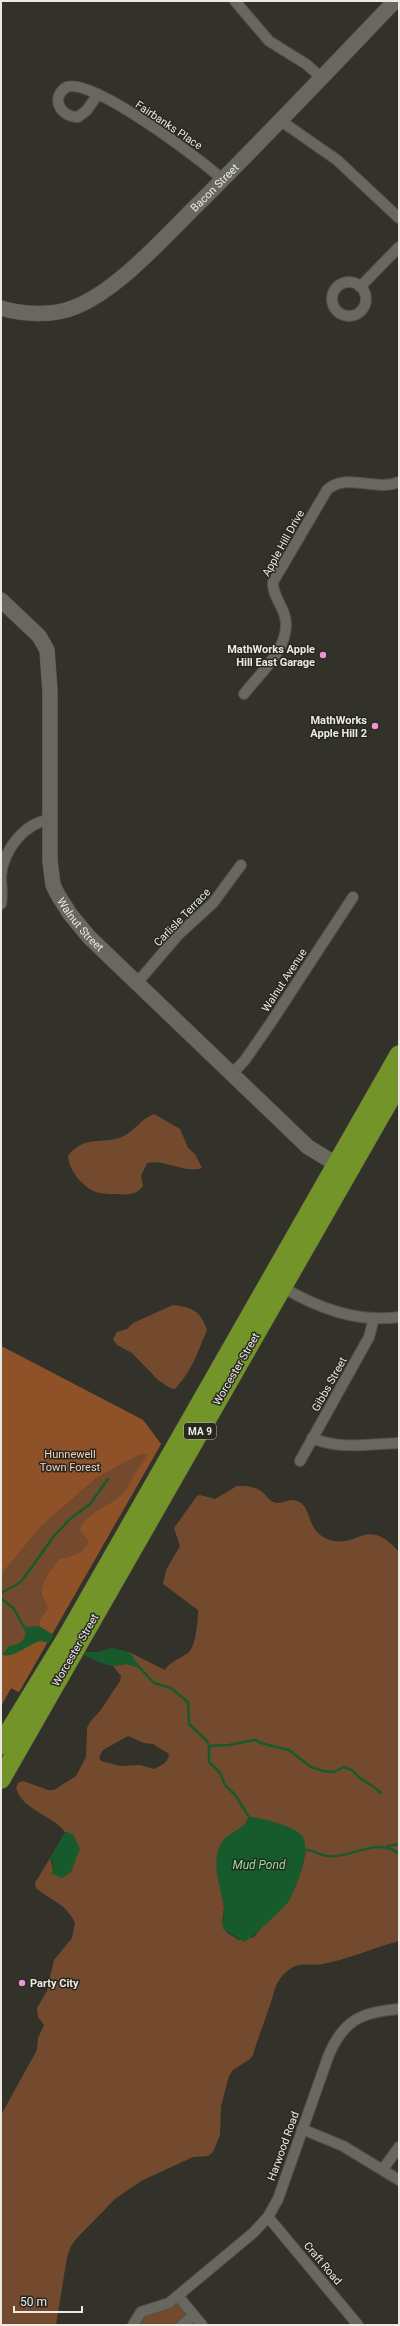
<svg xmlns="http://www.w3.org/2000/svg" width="400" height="2326" viewBox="0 0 400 2326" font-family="Roboto,sans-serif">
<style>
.green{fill:#744a2f;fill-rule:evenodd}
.forest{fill:#8f5127}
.water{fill:#175a2c}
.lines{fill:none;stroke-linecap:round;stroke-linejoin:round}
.stream{stroke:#175a2c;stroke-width:2.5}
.street-casing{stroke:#515049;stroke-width:12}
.secondary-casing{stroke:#515049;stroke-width:16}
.highway-casing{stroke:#515049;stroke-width:20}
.street{stroke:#69685f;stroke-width:10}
.secondary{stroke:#69685f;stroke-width:15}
.highway{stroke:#739428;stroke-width:19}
.poi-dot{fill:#f391d6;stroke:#292820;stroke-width:1.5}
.labels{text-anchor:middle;stroke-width:3;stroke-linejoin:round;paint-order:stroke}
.shield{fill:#292820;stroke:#b0afa9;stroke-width:1}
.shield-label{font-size:10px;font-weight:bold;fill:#eae9e4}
.street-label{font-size:11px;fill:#eae9e4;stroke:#292820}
.poi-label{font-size:11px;font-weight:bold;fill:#eae9e4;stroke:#292820;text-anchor:end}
.park-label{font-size:11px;fill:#f6d0ba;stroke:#292820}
.water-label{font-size:12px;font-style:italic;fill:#89e19c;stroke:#292820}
</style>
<rect width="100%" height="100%" fill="#33322a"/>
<path class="green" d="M154,1114L180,1129L188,1148L195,1154L202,1168C184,1174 166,1159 147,1163L141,1176L143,1186C136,1195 128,1195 118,1194C112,1194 105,1194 99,1193C84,1189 69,1171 68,1156C83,1136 98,1144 119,1138C133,1134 140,1119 154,1114Z
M173,1305C193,1308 200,1310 207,1330C197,1354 193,1369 175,1389L170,1388L158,1380L132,1353L117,1345L113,1339L117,1332L127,1329L133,1323Z
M1,1346L143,1420L161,1444L19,1692L11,1688L1,1706Z
M237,1486C245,1486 253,1486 261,1491C266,1494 270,1503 277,1503C286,1503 292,1496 301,1503C312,1512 307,1530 327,1539C359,1551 365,1514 399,1552V1941C373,1948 349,1959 323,1964C312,1966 300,1962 290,1969C273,1981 275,1994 268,2011C263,2026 257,2040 253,2055L250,2059L233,2070L229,2076L221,2106L220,2135L213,2152L208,2156L193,2157L141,2181L115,2199L77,2238L71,2246L67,2257L56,2325H1V2115L37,2050L38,2038L44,2025L38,2017L37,2008L47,1991L54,1960L72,1938L75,1923C66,1903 51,1901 36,1888L35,1883L50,1858L53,1869L68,1832H65C53,1815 22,1810 16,1788L18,1783L23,1781L48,1790H54L76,1776L86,1757L87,1728L90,1722L100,1711L120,1681L121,1676L113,1666L127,1664L140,1668L129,1652L165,1670C170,1661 180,1659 188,1653C196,1647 198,1620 198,1610L163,1584L166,1570L180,1546L174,1528L197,1496L200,1495L215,1499ZM128,1736L144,1743L153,1744L169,1754C168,1763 162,1765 154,1769L140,1765L120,1766L101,1761L99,1757L103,1750ZM249,1817L269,1822L306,1850L302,1869L288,1902L263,1925L254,1937L239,1940L227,1933L222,1921L224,1909L218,1853L222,1842L244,1826Z
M178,2296L194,2315L182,2325H133L135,2320Z"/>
<path class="forest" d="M1,1346L143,1420L161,1444L19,1692L11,1688L1,1706L2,1655L9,1646C18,1645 22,1643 26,1634L20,1622L27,1627L39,1626L40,1620L48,1609C47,1603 43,1599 42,1594C41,1582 53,1567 60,1559C72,1557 85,1553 89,1541L80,1530C88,1510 110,1508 123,1493C132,1483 136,1469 146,1459L147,1454H140L96,1478L73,1498L41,1526L1,1574Z"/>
<path class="water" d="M20,1622L27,1627L39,1626L54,1635L49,1643L40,1641C28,1644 16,1658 2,1655L9,1646C18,1645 22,1643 26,1634Z
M112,1648L129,1652L141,1668L127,1664L113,1666L104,1664L83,1655L85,1652H97Z
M249,1817C262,1818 295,1826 303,1837C311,1850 296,1888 289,1901C285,1907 250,1940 244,1942L223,1929C222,1922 224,1914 224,1907C221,1888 209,1859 223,1841C230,1831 246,1829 249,1817Z
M65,1832L73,1834L80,1849L71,1872L62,1878L52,1874L53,1863L50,1858Z"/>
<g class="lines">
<path class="stream" d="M1,1593L21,1582L54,1536L70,1519L90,1504L108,1479
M1,1598L14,1609L22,1624
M139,1667L154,1683L171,1688L188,1702L189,1724L207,1741L209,1746V1762L220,1773L225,1785L236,1796L249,1817
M209,1746L229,1745L255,1740L264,1744L289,1750L311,1767L323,1771L334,1772L344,1767C354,1770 353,1772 360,1778C367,1783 374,1786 381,1793
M388,1846L399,1844
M306,1850C314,1850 319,1855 327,1856C351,1859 378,1836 399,1854"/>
<g class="street-casing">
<path id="street" d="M235,1L269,41L306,64L322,78
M98,94L87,110L78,117C62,117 50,100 65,88C86,72 204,162 223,180
M281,121L337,160L399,218
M332 299a17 17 0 1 1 34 0a17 17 0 1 1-34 0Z
M360,287L399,247
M244,694C260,673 292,646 285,617C282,604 272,595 273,582L327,490C346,472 376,492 399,482
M1,904C3,895 1,885 1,876C3,851 24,823 49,820
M136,984L179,934L213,903L241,865
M232,1074L245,1060L270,1024L353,897
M282,1287C318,1308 357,1323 399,1317
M312,1438C339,1450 371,1444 399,1443
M300,1461L369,1337L374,1318
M302,2129L343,2146L399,2180
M383,2169L399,2147
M268,2217L358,2325
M178,2296L202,2325
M133,2325L141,2312L169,2303L253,2233L268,2217L278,2199L328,2057C343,2020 361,2012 399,2009
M182,2325L194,2315"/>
</g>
<g class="secondary-casing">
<g id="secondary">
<path id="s1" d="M1,308C23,315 54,316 75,307C116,291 162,240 193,209C262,141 328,71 395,1"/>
<path id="s2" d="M1,600L39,636L47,650L50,691V861L53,885L58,895L70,914L89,937L308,1147L336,1164"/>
</g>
</g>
<g class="highway-casing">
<path id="highway" d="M1,1745L67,1637L399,1055
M1,1779L399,1083"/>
</g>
<use href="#street" class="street"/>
<use href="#secondary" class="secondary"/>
<use href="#highway" class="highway"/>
</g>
<g class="poi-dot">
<circle cx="323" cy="655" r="4"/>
<circle cx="375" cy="726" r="4"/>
<circle cx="22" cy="1983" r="4"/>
</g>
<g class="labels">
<rect class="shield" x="184" y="1423" width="32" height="16" rx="3"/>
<g class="shield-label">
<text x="200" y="1435">MA 9</text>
</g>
<g class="street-label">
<text transform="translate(169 125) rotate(34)" y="4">Fairbanks Place</text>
<text dy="4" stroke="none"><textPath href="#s1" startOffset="260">Bacon Street</textPath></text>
<text transform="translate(283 543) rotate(-61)" y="4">Apple Hill Drive</text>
<text transform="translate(182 917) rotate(-46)" y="4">Carlisle Terrace</text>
<text dy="4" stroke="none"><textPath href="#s2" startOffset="352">Walnut Street</textPath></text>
<text transform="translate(284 980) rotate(-57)" y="4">Walnut Avenue</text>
<text transform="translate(236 1369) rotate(-60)" y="4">Worcester Street</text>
<text transform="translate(329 1384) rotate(-61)" y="4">Gibbs Street</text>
<text transform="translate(75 1650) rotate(-60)" y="4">Worcester Street</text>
<text transform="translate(283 2146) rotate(-70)" y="4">Harwood Road</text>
<text transform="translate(323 2263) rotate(50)" y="4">Craft Road</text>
</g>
<g class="poi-label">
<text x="315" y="653">MathWorks Apple<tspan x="315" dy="13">Hill East Garage</tspan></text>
<text x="367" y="724">MathWorks<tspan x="367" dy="13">Apple Hill 2</tspan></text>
<text x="30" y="1987" text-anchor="start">Party City</text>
</g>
<g class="park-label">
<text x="70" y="1458">Hunnewell<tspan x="70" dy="13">Town Forest</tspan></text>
</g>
<g class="water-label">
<text x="259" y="1869">Mud Pond</text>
</g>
</g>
<rect width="400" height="2326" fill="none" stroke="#eae9e4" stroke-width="4"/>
<path d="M14 2306v6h68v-6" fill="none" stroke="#eae9e4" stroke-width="2"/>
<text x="20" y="2306" font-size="12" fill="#eae9e4" stroke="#292820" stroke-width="3" paint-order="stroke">50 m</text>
</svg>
